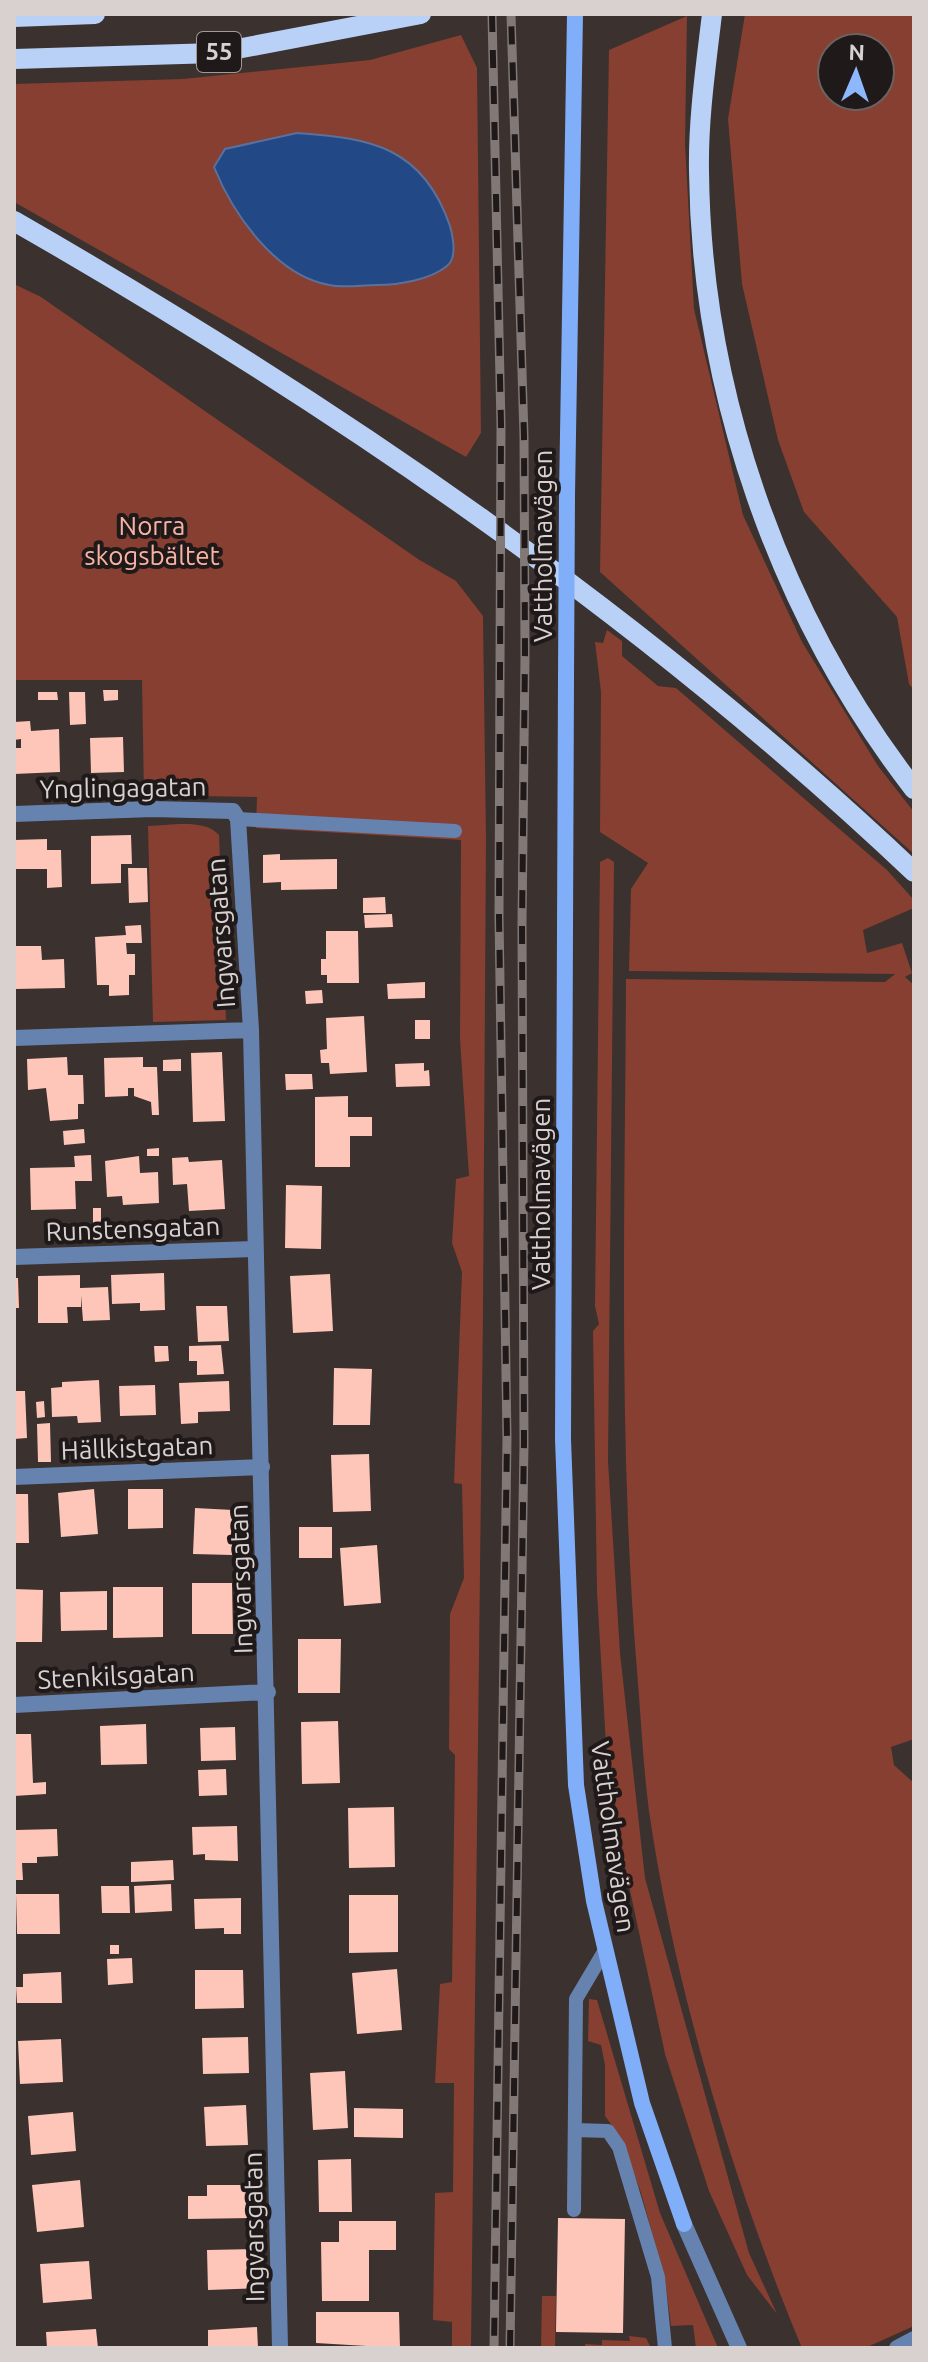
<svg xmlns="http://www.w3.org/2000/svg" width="928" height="2362" viewBox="0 0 928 2362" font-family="Ubuntu,sans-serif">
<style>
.green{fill:#863f31;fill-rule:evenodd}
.water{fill:#234886;stroke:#59719c;stroke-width:2}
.building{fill:#fec5b9}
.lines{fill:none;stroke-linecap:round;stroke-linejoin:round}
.service{stroke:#6683b0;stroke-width:14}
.minor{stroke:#6683b0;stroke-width:16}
.tertiary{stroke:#6683b0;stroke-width:16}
.secondary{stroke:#81aef8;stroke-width:16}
.primary{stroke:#bad1f7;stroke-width:20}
.rail-casing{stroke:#827977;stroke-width:9}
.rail{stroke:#1f1a19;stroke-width:6;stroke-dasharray:18;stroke-linecap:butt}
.secondary-bridge{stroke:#81aef8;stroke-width:16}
.labels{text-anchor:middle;stroke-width:8;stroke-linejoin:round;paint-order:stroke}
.shield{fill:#1f1a19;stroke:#a09a99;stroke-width:2}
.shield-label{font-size:24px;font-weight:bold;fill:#d8d1d0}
.park-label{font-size:26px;fill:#f8b2a3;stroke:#1f1a19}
.street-label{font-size:26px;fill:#d8d1d0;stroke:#1f1a19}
</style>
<rect width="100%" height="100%" fill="#3b312e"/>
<path class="green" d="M745,14H914V690L909,684L897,617L804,512L778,440L742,284L728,119ZM832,48H880V96H832Z
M687,16L685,144L694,309L743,515L802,642L878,766L914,812V854L600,572L609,50Z
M461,35L477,68L481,433L466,457L14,202V84L183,79L370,60Z
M14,284L41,297L418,559L456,581L483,616L486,839L483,1312L471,2348H452V2322L433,2320L435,2193L453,2192L454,2083H435L440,1984L452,1982L455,1755L449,1749L450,1614L464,1578L462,1484L454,1483L462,1272L452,1243L456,1179L469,1176L460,1039L461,840L256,828L257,797L144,795L142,680H14Z
M607,630L622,641V656L658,686L676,688L887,870L914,900V908L863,930L867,953L902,943L912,973L905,977L914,985V1739L891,1747L894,1765L914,1783V2326L865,2348H802C734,2186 674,1985 649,1811C643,1765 641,1718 637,1671C618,1441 625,1210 626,979L885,982L895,974L629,971L631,889L648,863L600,832L601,692L595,642L603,643Z
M148,826C169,826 204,818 219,835L226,1020L153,1022Z
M608,858L614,862L608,1461L620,1653L645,1878L749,2253L777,2314L747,2275L709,2191L665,2054L625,1867L606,1745L597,1592L593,1331L599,1324L595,1306L600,862Z
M589,1999L597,2000L660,2213L718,2348H696L693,2325L671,2326L665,2280L641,2193L621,2138L605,2116V2065L601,2045L588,2041Z
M542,2296H556L555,2348H541Z
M629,2336L646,2338L651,2348H585V2344L602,2345V2340L630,2341Z"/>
<path class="water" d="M297,133C371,138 423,147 450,226C453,237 457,258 447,266C430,280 398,285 377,285C362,285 343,288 329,285C275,275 233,214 214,167L225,149Z"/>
<path class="building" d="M103,690H118V700L104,701Z
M38,692H57L58,700H38Z
M69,692H85L86,724L70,725Z
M30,721L31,731L59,729L60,772L14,774V748H21V739L14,740V722Z
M123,737L124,772L91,773L90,738Z
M131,835L132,864H121V883L91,884V836Z
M47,839V850H61L62,887L47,888V869H14V840Z
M280,854V860L337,859V889L281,890V882L263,883V855Z
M128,868H147L148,902L129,903Z
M385,897L386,913H363V898Z
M392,914L393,927L365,928L364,915Z
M141,925L142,943H126L127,954H135V975H129V995L109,996V985H97L95,937L126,935L125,926Z
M326,931H358L359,983H327V975H321V959H326Z
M14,946H41L42,960L64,959L65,988L15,989Z
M425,982V998L388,999L387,984Z
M322,990L323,1003L306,1004L305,991Z
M364,1016L367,1072L330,1074L329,1063H321L320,1050L327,1049L326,1018Z
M415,1020H430V1039H415Z
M222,1052L225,1121L193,1122L191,1053Z
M67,1057L68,1075H83L84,1104H78V1119L50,1121L46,1088L28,1090L27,1059Z
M143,1057V1067H157L159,1115H152L151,1102L134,1096V1088H128V1096L105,1097L104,1058Z
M181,1059V1071H163V1060Z
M424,1063V1071L429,1070L430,1086L396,1087L395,1064Z
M285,1074H312L313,1089L286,1090Z
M348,1096V1117H372V1136H350V1167H315V1097Z
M84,1129L85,1143L64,1145L63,1131Z
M159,1148V1156H147V1149Z
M91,1155L92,1181H75L76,1209L31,1210L30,1168L75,1167L74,1156Z
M139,1156L140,1173L158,1172L159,1203L123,1205L122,1196L107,1197L105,1161Z
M188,1157L189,1162L222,1160L225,1209L189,1211L187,1184L173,1185L172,1158Z
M286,1185L322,1186L321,1249L285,1248Z
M93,1208H101V1224H93Z
M164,1273L165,1310L140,1311V1303L112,1304L111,1275Z
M330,1274L333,1331L293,1333L290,1276Z
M80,1275V1288L108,1287L110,1320L83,1321L81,1295V1307H67L68,1323H38V1276Z
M14,1278H18L19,1308H14Z
M196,1306H227L229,1341L198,1342Z
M221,1345L224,1374L197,1375V1361H189V1346Z
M154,1346H168L169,1361L155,1362Z
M334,1368L372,1369L370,1425H333Z
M99,1380L101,1422L78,1423L77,1416L52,1417L51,1388L62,1387V1382Z
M229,1381L230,1411L198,1412V1423L181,1424L179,1383Z
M155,1385L156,1415L120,1416L119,1386Z
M14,1391H25L27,1438L14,1439Z
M44,1401L45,1417L37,1418L36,1402Z
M50,1423L51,1462H38L37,1424Z
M369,1454L371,1511L333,1512L331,1455Z
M94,1489L98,1534L61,1537L58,1493Z
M128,1489H163V1528L128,1529Z
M14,1494H28L29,1543H14Z
M195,1508L233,1510L232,1555L193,1554Z
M299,1527H332V1558H299Z
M377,1545L381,1603L344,1606L340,1548Z
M192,1583H232L233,1634H192Z
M113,1587H163V1637L113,1638Z
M14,1589L43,1590L42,1642H14Z
M107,1591V1630L61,1631L60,1592Z
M298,1639H341L340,1693H298Z
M338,1721L340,1783L302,1784L301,1722Z
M146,1724L147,1764L101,1765L100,1726Z
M235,1727L236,1760L201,1761L200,1728Z
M14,1734H31L33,1783L46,1782V1794L14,1796Z
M226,1769L227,1795L199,1796L198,1770Z
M394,1807L395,1867L349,1868L348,1808Z
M237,1826L238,1861L205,1860V1854L193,1855L192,1827Z
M57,1829L58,1856L37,1857V1863H22L23,1880H14L16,1830Z
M173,1860L174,1880L131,1882V1862Z
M171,1884L172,1911L135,1913L134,1886Z
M101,1886H129L130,1913H102Z
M16,1894H59L60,1934H17Z
M349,1895H398V1952L349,1953Z
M241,1898V1934H224V1928L195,1929L194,1899Z
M110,1945H119V1954H110Z
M132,1958L133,1983L108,1985L107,1959Z
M397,1969L402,2030L357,2034L352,1973Z
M195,1970H243L244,2008L195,2009Z
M61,1972L62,2003H17L16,1987H23V1974Z
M248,2037L249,2073L203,2074L202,2038Z
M61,2039L63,2082L20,2084L18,2041Z
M345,2071L348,2128L313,2130L310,2073Z
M246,2105L248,2145L206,2146L204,2107Z
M354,2108L403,2109V2138L354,2137Z
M73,2112L76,2151L31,2155L28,2116Z
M351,2159L352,2212H319L318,2160Z
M80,2180L84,2227L37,2232L32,2185Z
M207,2185H252L253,2218L188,2219V2196H207Z
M558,2218L625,2219L623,2333L556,2332Z
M339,2221H396V2250H369V2301H322L321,2242H339Z
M259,2249L260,2288L208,2290L207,2250Z
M89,2261L92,2299L43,2303L40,2264Z
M316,2312H399L400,2348L316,2343Z
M257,2327L258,2348H208V2330Z
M96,2329L98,2348H47L46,2332Z"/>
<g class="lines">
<path class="service" d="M238,819L455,831
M575,2130L608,2131L619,2147L658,2277L665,2348
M574,2210L576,1999L605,1950"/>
<path class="minor" d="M14,814L152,809L233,811L238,819L251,1030L280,2348
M14,1038L251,1030
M14,1257L254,1249
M14,1477L262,1467
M14,1705L268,1692
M897,2348L914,2339"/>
<path class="tertiary" d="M684,2224L739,2348"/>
<path class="secondary" d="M567,495L575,14
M566,678L563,1439L576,1785L594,1901L642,2103L684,2224"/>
<path class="primary" d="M712,14C706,65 698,120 699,171C701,391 779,615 914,789
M14,17L95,14
M14,59L216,53L421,14
M14,221C335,405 645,617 914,872"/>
<g class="rail-casing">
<path id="rail" d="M492,14L501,425L499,916L507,1439L494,2348
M510,2348L524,1443L522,924L525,656L524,436L511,14"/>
</g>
<use href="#rail" class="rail"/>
<path class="secondary-bridge" d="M566,678L567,495"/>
</g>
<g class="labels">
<rect class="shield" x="197" y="32" width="44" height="40" rx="6"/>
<g class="shield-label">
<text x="219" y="60">55</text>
</g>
<g class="park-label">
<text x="152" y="535">Norra<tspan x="152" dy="30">skogsbältet</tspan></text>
</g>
<g class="street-label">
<text transform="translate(543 546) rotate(-90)" y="9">Vattholmavägen</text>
<text transform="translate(123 788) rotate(-1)" y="9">Ynglingagatan</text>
<text transform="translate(221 933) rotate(-94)" y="9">Ingvarsgatan</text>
<text transform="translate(541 1194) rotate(-90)" y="9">Vattholmavägen</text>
<text transform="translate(133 1229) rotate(-2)" y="9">Runstensgatan</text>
<text transform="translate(137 1448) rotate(-2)" y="9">Hällkistgatan</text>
<text transform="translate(241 1579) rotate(-92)" y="9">Ingvarsgatan</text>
<text transform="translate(116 1676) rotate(-3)" y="9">Stenkilsgatan</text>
<text transform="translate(613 1837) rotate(82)" y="9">Vattholmavägen</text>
<text transform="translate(254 2227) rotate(-91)" y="9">Ingvarsgatan</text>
</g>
</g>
<rect width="928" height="2362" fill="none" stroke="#d8d1d0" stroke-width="32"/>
<g transform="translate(856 72) rotate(2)"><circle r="38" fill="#1f1a19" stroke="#696362" stroke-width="2"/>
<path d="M0-6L14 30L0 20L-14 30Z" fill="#8eb8fd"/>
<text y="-12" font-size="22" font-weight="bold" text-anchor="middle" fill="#d8d1d0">N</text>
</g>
</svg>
